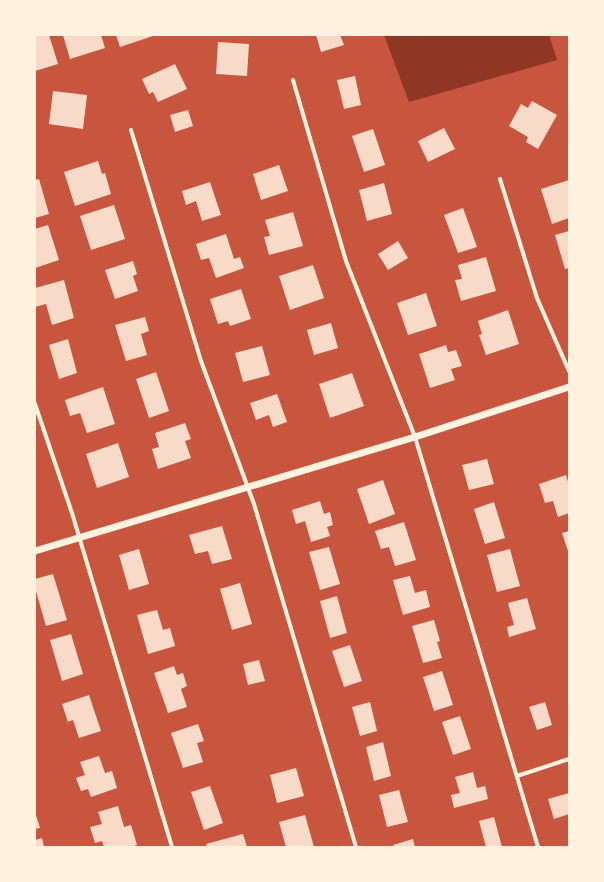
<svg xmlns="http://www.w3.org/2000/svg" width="604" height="882" viewBox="0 0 604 882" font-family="'DM Sans',sans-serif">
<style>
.water{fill:#8f3625}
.building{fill:#f7dbc8}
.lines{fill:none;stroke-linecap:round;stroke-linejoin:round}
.minor{stroke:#fff3e0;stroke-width:4}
.tertiary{stroke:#fff3e0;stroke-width:7}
</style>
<rect width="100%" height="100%" fill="#c8553d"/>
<path class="water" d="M384,35H549L557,60L409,102Z"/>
<path class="building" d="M35,35H49L58,64L35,71Z
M63,35H101L105,48L70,59Z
M116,35H156L120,47Z
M316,35H340L344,45L321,52Z
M218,42L249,44L247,76L216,74Z
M175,64L187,89L158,102L153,92L149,94L142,79Z
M355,76L361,105L344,109L337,80Z
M53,91L87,95L83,129L49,124Z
M532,101L557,115L538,149L526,142L528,137L509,126L521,104L528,108Z
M188,110L193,126L175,132L170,115Z
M444,128L455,149L428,162L418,141Z
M373,129L385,165L364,172L352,136Z
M98,161L102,174L105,173L111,194L75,206L64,172Z
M279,165L288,191L261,200L253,174Z
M39,179L49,214L35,218V180Z
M569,180V218L552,224L541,189Z
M210,182L221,215L202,221L196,201L186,205L182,191Z
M384,183L392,214L367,221L359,190Z
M114,205L125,239L91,250L80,216Z
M463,208L477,247L458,253L444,215Z
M293,212L303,246L269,255L264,237L270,236L265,220Z
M48,225L59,260L35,268V229Z
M569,231V268L565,269L555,235Z
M226,234L234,259L240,257L244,268L216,278L209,258L201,260L196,244Z
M398,241L408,258L388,270L378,254Z
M486,257L496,291L461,301L455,280L462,279L458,265Z
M133,261L137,274L133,276L138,291L115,299L105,270Z
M313,265L324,298L290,310L279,276Z
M64,280L74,318L52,325L46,304L35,307V288Z
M241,289L251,319L230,326L228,321L218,324L210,299Z
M426,293L437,326L408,335L397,303Z
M508,310L519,344L486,355L479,335L482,334L478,321Z
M145,317L149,331L141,334L147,355L126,361L115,325Z
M331,323L338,348L314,355L307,330Z
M68,339L77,373L59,379L49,345Z
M446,345L448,352L456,350L462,366L451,369L455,380L430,388L419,354Z
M262,346L270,375L243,382L235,353Z
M156,372L169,411L149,418L136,379Z
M352,373L364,406L330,418L319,384Z
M103,387L115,424L87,433L80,413L70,416L65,400Z
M277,394L287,422L273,427L269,415L256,420L250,403Z
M185,423L191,439L185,441L191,458L158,469L152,449L159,447L155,433Z
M118,443L129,477L97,488L86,454Z
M487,459L494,484L469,490L462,465Z
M566,475L569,485V513L558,517L553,501L545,503L539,484Z
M383,480L395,514L369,524L357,489Z
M320,501L324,514L330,512L333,525L327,527L330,536L311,542L305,521L296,524L292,510Z
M494,502L505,538L485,544L474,509Z
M404,522L416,560L395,566L389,547L381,549L375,531Z
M222,526L232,559L212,564L208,551L195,554L189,535Z
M569,531V554L562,533Z
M329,547L340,584L320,590L309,552Z
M139,549L149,584L129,590L119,555Z
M510,549L520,586L497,592L487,555Z
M53,574L67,620L46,626L35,588V579Z
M410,576L415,593L426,590L430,607L403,615L393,580Z
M240,583L252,624L232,630L220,589Z
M337,596L347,633L330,638L320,601Z
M527,598L536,629L509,637L507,627L514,625L508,603Z
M157,610L163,630L170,628L175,646L148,654L137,615Z
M434,620L440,641L437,642L442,658L423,663L412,626Z
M71,634L83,674L62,681L50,640Z
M350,645L362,681L344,687L332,651Z
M259,660L265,681L248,685L243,664Z
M174,666L177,675L183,673L187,686L181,689L187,707L168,713L154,673Z
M442,671L453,705L434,711L423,677Z
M89,695L101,731L79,738L73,720L68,722L62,704Z
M370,702L377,731L360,736L352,707Z
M545,702L552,725L537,730L529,707Z
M460,716L471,749L453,755L442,722Z
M198,724L204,741L197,743L203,762L183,768L171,733Z
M383,742L391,776L374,781L366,747Z
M99,756L105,773L112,771L117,788L91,797L88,789L81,791L76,778L85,775L80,762Z
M296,768L304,796L277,803L270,775Z
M473,772L477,788L485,786L488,799L454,808L451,795L460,793L455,777Z
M210,786L223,823L204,830L191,792Z
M399,790L408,822L387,827L379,795Z
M569,793V814L554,819L548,799Z
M118,806L124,827L131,825L137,845L130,847H104L102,841L95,843L90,827L102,824L98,812Z
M35,812L40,828L35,829Z
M305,815L314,847H286L279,822Z
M494,817L502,847H486L479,821Z
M243,834L247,847H207L206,844Z
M42,838L44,847H35V840Z
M413,839L415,847H394L393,845Z"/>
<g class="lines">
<path class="minor" d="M293,80L346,261L415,437L538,847
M131,130L201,361L254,504L356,847
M500,179L537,298L569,371
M35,404L72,513L172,847
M517,776L569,759"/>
<path class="tertiary" d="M35,551L415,437L569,387"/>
</g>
<rect width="604" height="882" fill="none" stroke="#fff3e0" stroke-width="72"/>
</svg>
